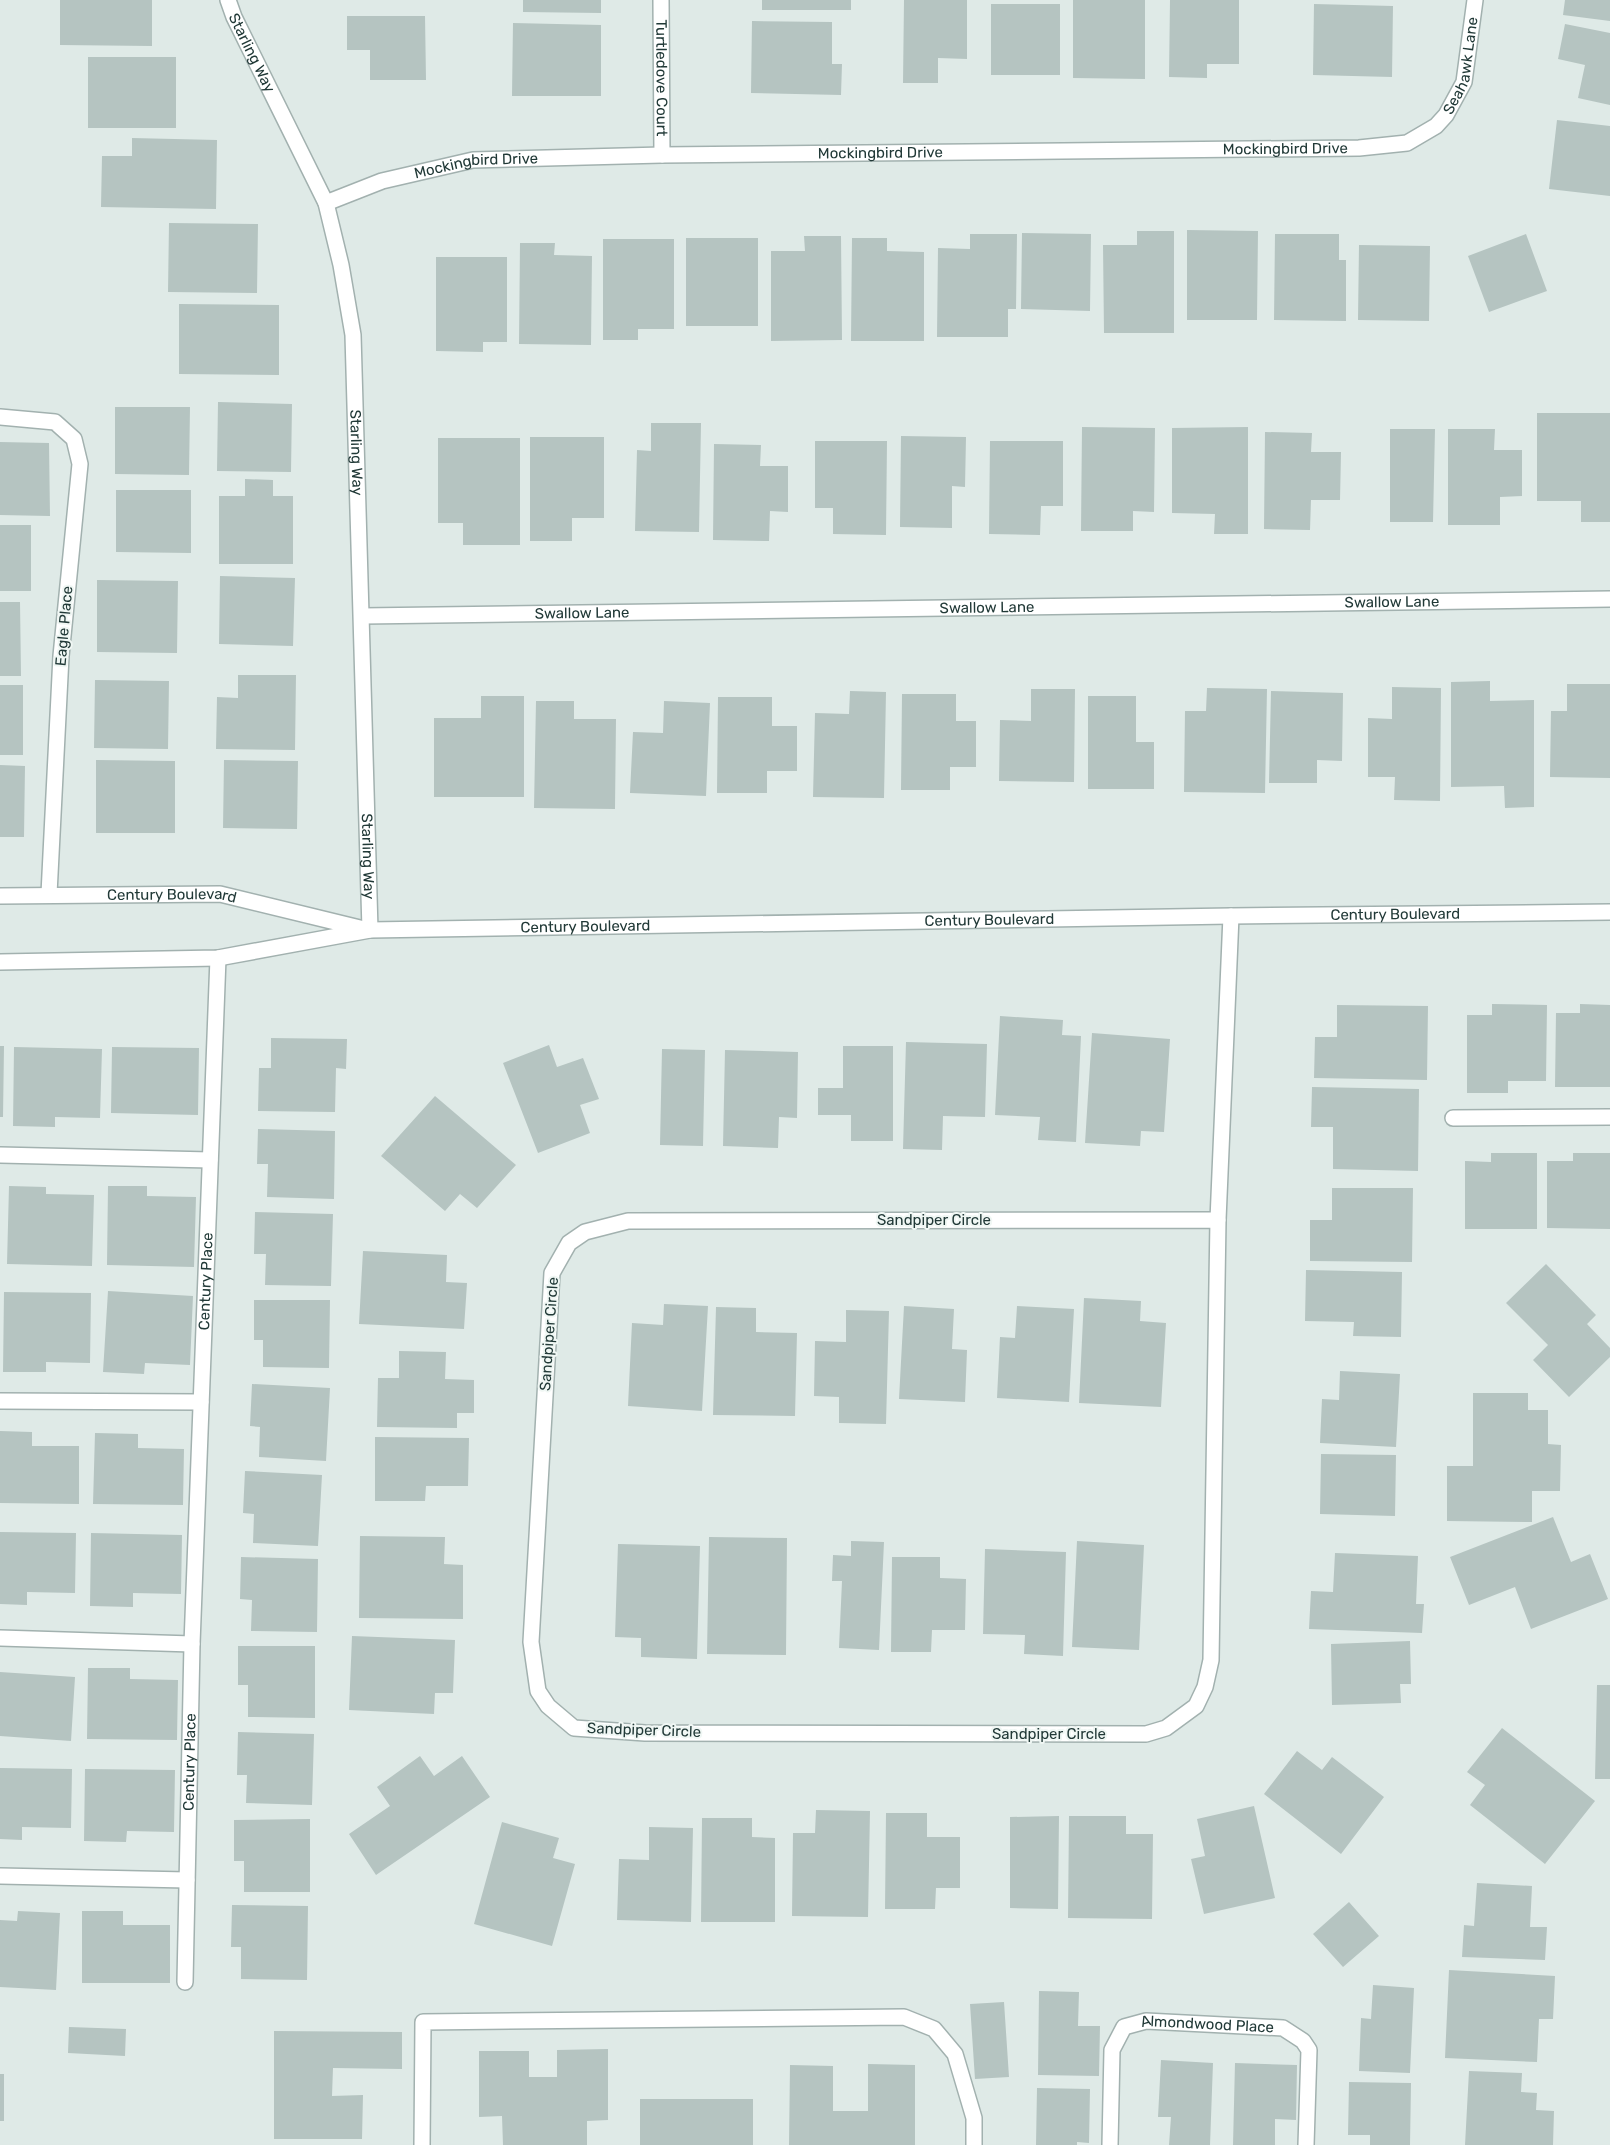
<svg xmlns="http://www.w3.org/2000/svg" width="1610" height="2145" viewBox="0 0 1610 2145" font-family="Rubik,sans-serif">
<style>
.building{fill:#b5c4c1}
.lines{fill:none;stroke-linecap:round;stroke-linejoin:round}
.minor-casing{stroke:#a2b1af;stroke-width:18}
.tertiary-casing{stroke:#a2b1af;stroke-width:18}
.minor{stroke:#fff;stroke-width:15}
.tertiary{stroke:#fff;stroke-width:15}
.labels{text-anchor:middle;stroke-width:4;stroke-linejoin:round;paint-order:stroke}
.street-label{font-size:15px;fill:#213937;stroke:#f0f7f4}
</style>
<rect width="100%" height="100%" fill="#dfeae7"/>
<path class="building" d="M60,0H152V46L60,45Z
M523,0H601V13L523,12Z
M762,0H851V10H762Z
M904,0H967V59L938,58V83H903Z
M1073,0H1145V79L1073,78Z
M1170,0H1239V64H1207V78L1169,77Z
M1565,0H1610V21L1563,15Z
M991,4H1060V75H991Z
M1314,4L1393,6L1392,77L1313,75Z
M347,16H425L426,80H370V50H347Z
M752,21L832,22V64H842L841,95L751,93Z
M513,23L601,25V96H512Z
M1565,24L1610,33V105L1578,98L1585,65L1558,59Z
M88,57H176V128H88Z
M1557,120L1610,126V196L1549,189Z
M132,138L217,140L216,209L101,207L102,156H132Z
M169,223L258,224L257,293L168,292Z
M1187,230L1258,231L1257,320H1187Z
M1137,231H1174V333H1104L1103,245H1137Z
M1022,233L1091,234L1090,311L1021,309Z
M970,234H1017L1016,309H1008V337H937L938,248L970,249Z
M1275,234H1339V260H1346V321L1274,320Z
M1526,234L1547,291L1489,312L1468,256Z
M804,236H841L842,340L771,341V251H805Z
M686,238H758V326H686Z
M852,238H887V251L924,252V341H851Z
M603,239H674V329H638V340H603Z
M520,243H555L554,255L592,256L591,345L519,344Z
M1359,245L1430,246L1429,321L1358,320Z
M436,257H507V342H483V352L436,351Z
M179,304L279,305V375L179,374Z
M218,402L292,404L291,472L217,471Z
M115,407H190L189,475L115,474Z
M1537,413H1610V522H1581V501H1537Z
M651,423H701L699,532L635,531L637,450L651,451Z
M1082,427L1155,428L1154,512L1133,511V531H1081Z
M1248,427V534H1214L1215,514L1172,513V428Z
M1390,429H1435L1433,522H1390Z
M1448,429H1495L1494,450H1522V496L1500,497V525H1448Z
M1265,432L1312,433L1311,452H1341L1340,500H1311L1310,530L1264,529Z
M901,436L966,437L965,487L952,486V528L900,527Z
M530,437H604V518H572V541H530Z
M438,438H520V545H463V523H438Z
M815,441H887L886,535L833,534V508H815Z
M990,441H1063V506H1041L1040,535L989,534Z
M0,442L49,443L50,516L0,515Z
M714,444L761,445L760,466H788V512L770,511L769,541L713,540Z
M245,479L273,480V496H293V564H219V496H245Z
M116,490H191V553L116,552Z
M0,525H31V591H0Z
M220,576L295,578L293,646L219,644Z
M97,580L178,581L177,653L97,652Z
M0,602H20L21,676H0Z
M238,675H296L295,750L216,749L217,697L238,698Z
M95,680L169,681L168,749L94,748Z
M1490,681V701L1534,700V807L1505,808L1504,786L1451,787V682Z
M1567,684H1610V778L1550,777L1551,711H1567Z
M0,685H23V755H0Z
M1392,687L1441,688L1440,801L1394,800L1395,777H1368V718L1392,719Z
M1207,688L1267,689L1265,793L1184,792L1185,711H1206Z
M1031,689H1075L1074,782L999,781L1000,720L1031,721Z
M850,691L886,692L884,798L813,797L815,713L849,714Z
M1271,691L1343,693L1342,761L1317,760V783H1269Z
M902,694H956V721H976V767H950V790H901Z
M481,696H524V797H434V718H481Z
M1088,696H1136V742H1154V789H1088Z
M718,697H772V726H797V771H767V793H717Z
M536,701H574V719H616L615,809L534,808Z
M664,701L710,703L706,796L630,793L633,732L663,733Z
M96,760L175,761V833H96Z
M224,760L298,761L297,829L223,828Z
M0,765L25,766L24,837H0Z
M1492,1004L1547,1005L1546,1081H1508V1093H1467V1015H1492Z
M1580,1004L1610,1005V1087H1555L1556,1013H1580Z
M1337,1005L1428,1006L1427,1080L1314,1078L1315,1037H1337Z
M1000,1016L1063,1020L1062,1035L1081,1036L1076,1142L1038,1140L1040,1117L995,1115Z
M1092,1033L1170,1039L1164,1132L1141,1131L1140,1146L1085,1143Z
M271,1038L347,1039L346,1069L336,1068L335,1112L258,1111L259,1068H271Z
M906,1042L987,1044L985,1117L943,1116L942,1150L903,1149Z
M549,1045L557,1067L583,1058L599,1099L580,1105L590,1133L538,1153L503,1063Z
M0,1046H4L3,1117H0Z
M843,1046H893V1141H851V1115H818V1088H843Z
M14,1047L102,1049L100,1118L55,1117V1127L13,1126Z
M112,1047L199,1048L198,1115L111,1113Z
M662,1049L705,1050L703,1146L660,1145Z
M725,1050L798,1052L797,1118L779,1117L778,1148L723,1146Z
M1312,1087L1419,1089L1418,1171L1333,1169V1127H1311Z
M435,1096L516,1165L477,1208L460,1194L445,1211L381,1156Z
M258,1129L335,1131L334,1199L267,1197L268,1164H257Z
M1491,1153H1537V1229H1465V1161L1491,1162Z
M1573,1153H1610V1229L1547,1228V1161H1573Z
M9,1186L46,1187V1194L94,1195L92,1266L7,1264Z
M108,1186H147V1196L196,1197L194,1267L107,1265Z
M1332,1188H1413L1412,1262L1310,1261V1220H1332Z
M255,1212L333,1214L331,1286L265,1285L266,1254H254Z
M363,1251L447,1255L446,1282L467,1283L464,1329L359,1324Z
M1546,1264L1596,1315L1587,1324L1610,1348V1357L1569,1397L1533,1360L1548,1345L1506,1303Z
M1306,1270L1402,1272L1401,1337L1353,1336L1354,1322L1305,1321Z
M108,1291L193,1296L190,1365L145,1363L144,1374L103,1372Z
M4,1292L91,1293L90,1363L46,1362V1372H3Z
M1084,1298L1141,1301L1140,1321L1166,1323L1161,1407L1079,1403Z
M254,1300H330L329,1368L263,1367V1340H254Z
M664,1304L708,1306L702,1411L628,1406L632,1323L663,1325Z
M904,1306L954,1309L952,1349L967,1350L965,1402L899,1399Z
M1017,1306L1074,1309L1069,1402L997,1398L1000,1337L1015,1338Z
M716,1307L756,1308V1332L797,1333L795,1416L713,1415Z
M846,1310L889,1311L886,1424L839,1423V1397L814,1396L815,1341L846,1342Z
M399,1351L446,1352L445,1379L474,1380V1413H457V1428L377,1427L378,1378H399Z
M1340,1371L1400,1374L1396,1447L1320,1443L1322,1399L1339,1400Z
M252,1384L330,1388L326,1461L259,1457L260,1427L250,1426Z
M1473,1393H1528V1410H1548V1444L1561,1445L1560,1491H1532V1522L1447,1521V1466H1473Z
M0,1431L32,1432V1446H79V1504L0,1503Z
M95,1433L138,1434V1448L184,1449L183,1505L93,1504Z
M375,1437L469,1438L468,1486H426L425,1501H375Z
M1321,1454L1396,1455L1395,1516L1320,1514Z
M245,1471L322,1475L318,1546L253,1543L254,1514L243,1513Z
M1553,1517L1571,1562L1590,1554L1608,1599L1531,1629L1515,1587L1469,1605L1450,1557Z
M0,1532L76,1533L75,1593L27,1592V1605L0,1604Z
M91,1533L182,1535L181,1594L133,1593V1607L90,1606Z
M360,1536L445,1537L444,1564L463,1565V1619L359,1618Z
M709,1537L787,1538L786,1655L707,1654Z
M851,1541L884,1542L879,1650L839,1648L842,1581H832L833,1555L851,1556Z
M1077,1541L1144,1545L1139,1650L1072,1647Z
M618,1544L700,1546L697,1659L641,1657V1638L615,1637Z
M985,1549L1066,1552L1063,1656L1024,1654L1025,1635L983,1634Z
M1335,1553L1418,1556L1416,1604H1424L1422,1633L1309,1629L1311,1591L1333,1592Z
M241,1557L318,1559L317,1632L251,1631L252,1600L240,1599Z
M892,1557H940V1578L966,1579L965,1630H932L931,1652H891Z
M352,1636L455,1640L453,1693H435L434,1714L349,1710Z
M1410,1641L1411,1684H1400L1401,1703L1332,1705L1331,1644Z
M238,1646H315V1718L248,1717V1685H238Z
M88,1668H130V1679L178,1680L177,1740L87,1739Z
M0,1672L75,1677L71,1741L0,1736Z
M1597,1685H1610V1779H1595Z
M1502,1728L1595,1801L1545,1864L1470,1805L1485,1785L1467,1772Z
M238,1732L314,1734L312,1805L246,1803L247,1775H237Z
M1297,1751L1322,1770L1332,1757L1384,1797L1341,1854L1264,1794Z
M420,1756L434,1776L462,1756L490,1797L376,1875L349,1834L390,1806L377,1787Z
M0,1768L72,1769L71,1828L22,1827V1840L0,1839Z
M85,1769L175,1770L174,1832L127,1831L126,1842L84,1841Z
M1254,1806L1275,1898L1204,1914L1191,1859L1205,1856L1197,1819Z
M816,1810L870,1811L868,1917L792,1916L793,1833H815Z
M886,1813H927V1837H960V1888H936L935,1909H885Z
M1059,1816L1058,1909L1010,1908V1817Z
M1069,1816H1126V1834H1153L1152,1919L1068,1918Z
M702,1818H752V1837L775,1838V1922H701Z
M310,1819V1892H244V1861H234V1820Z
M502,1822L559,1838L553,1858L575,1864L552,1946L474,1924Z
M649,1827L693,1828L691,1922L617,1920L619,1859L649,1860Z
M1477,1883L1532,1886L1530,1927H1547L1545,1960L1462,1957L1464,1925L1474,1926Z
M1349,1902L1379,1936L1343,1967L1313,1934Z
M232,1905L308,1906L307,1980L241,1979V1947H231Z
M18,1911L60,1913L56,1990L0,1987V1920L17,1921Z
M82,1911H123V1925H170V1983H82Z
M1449,1970L1555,1976L1553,2019H1539L1537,2062L1445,2058Z
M1373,1985L1414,1988L1410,2073L1359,2071L1361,2018L1371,2019Z
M1039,1991L1079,1992L1078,2026H1100L1099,2076L1038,2075Z
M1004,2002L1009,2077L975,2079L970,2004Z
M69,2027L126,2029L125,2056L68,2053Z
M274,2031L402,2032V2069L333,2068L332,2096L363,2095L362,2139H274Z
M608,2049V2120L587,2121V2145H503L502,2116L479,2117V2051H529V2077H557V2050Z
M1161,2060L1213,2063L1210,2145H1169L1171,2117H1158Z
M1235,2063L1297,2065L1296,2120L1275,2119V2145H1233Z
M868,2064L915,2065V2145H789L790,2065L833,2066V2111H868Z
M1469,2071L1522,2073L1521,2092L1537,2093L1536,2110L1554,2111L1553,2145H1465Z
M0,2074H4V2121H0Z
M1349,2082L1411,2083L1410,2145H1370V2135H1348Z
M1037,2088L1090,2089L1089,2143L1077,2142V2145H1036Z
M640,2099H753V2145H640Z"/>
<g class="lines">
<g class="minor-casing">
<g id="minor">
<path id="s1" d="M228,0L234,17L326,203L341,265L353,335L370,930"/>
<path id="s2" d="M661,0L662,155"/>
<path id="s3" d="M326,203L382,181L473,160L662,155L1359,148L1407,143L1436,126L1446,115L1464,82L1475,0"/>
<path d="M0,417L55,422L74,439L80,464L61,656L49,894"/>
<path id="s4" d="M363,616L1610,599"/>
<path d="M1453,1118L1610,1117"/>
<path d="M0,1155L210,1160"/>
<path d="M1218,1220L1211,1660L1205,1687L1196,1706L1166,1728L1146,1734L645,1733L574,1728L548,1706L538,1691L531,1642L552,1273L569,1243L585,1232L628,1221Z"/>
<path d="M1218,1220L1231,916"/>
<path d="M0,1401L201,1402"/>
<path d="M0,1638L192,1644"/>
<path d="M0,1876L187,1880"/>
<path id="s5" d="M185,1982L192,1644L218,958"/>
<path d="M422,2145L423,2022L904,2017L934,2029L955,2054L974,2118V2145"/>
<path id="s6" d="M1110,2145L1112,2050L1124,2027L1146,2021L1283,2028L1303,2041L1309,2050L1306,2145"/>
</g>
</g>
<g class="tertiary-casing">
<g id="tertiary">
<path id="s7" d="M0,896L220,894L364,929"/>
<path id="s8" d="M0,962L218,958L370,930L1231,916L1610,912"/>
</g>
</g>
<use href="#minor" class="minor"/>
<use href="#tertiary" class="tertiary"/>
</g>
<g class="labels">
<g class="street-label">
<text dy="5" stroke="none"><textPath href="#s1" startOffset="58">Starling Way</textPath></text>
<text dy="5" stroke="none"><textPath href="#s3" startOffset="1189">Seahawk Lane</textPath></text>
<text dy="5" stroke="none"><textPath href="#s2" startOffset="78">Turtledove Court</textPath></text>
<text dy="5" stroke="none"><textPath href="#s3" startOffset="966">Mockingbird Drive</textPath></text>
<text dy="5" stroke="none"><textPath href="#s3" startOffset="561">Mockingbird Drive</textPath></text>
<text dy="5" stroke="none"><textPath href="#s3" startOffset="156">Mockingbird Drive</textPath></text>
<text dy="5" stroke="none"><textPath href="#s1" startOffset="478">Starling Way</textPath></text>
<text dy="5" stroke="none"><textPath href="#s4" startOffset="1029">Swallow Lane</textPath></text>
<text dy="5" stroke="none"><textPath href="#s4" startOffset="624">Swallow Lane</textPath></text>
<text dy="5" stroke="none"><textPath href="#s4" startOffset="219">Swallow Lane</textPath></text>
<text transform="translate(64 626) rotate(-85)" y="5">Eagle Place</text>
<text dy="5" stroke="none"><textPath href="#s1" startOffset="882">Starling Way</textPath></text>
<text dy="5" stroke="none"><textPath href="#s7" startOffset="172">Century Boulevard</textPath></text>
<text dy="5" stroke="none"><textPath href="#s8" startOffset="1398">Century Boulevard</textPath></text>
<text dy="5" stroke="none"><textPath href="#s8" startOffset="992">Century Boulevard</textPath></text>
<text dy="5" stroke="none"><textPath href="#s8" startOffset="588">Century Boulevard</textPath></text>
<text x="934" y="1225">Sandpiper Circle</text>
<text dy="5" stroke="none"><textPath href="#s5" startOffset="701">Century Place</textPath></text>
<text transform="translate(549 1334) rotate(-86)" y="5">Sandpiper Circle</text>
<text transform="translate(644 1730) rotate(2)" y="5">Sandpiper Circle</text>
<text x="1049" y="1739">Sandpiper Circle</text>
<text dy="5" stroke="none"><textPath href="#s5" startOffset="220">Century Place</textPath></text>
<text dy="5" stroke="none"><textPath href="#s6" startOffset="205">Almondwood Place</textPath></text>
</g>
</g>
</svg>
